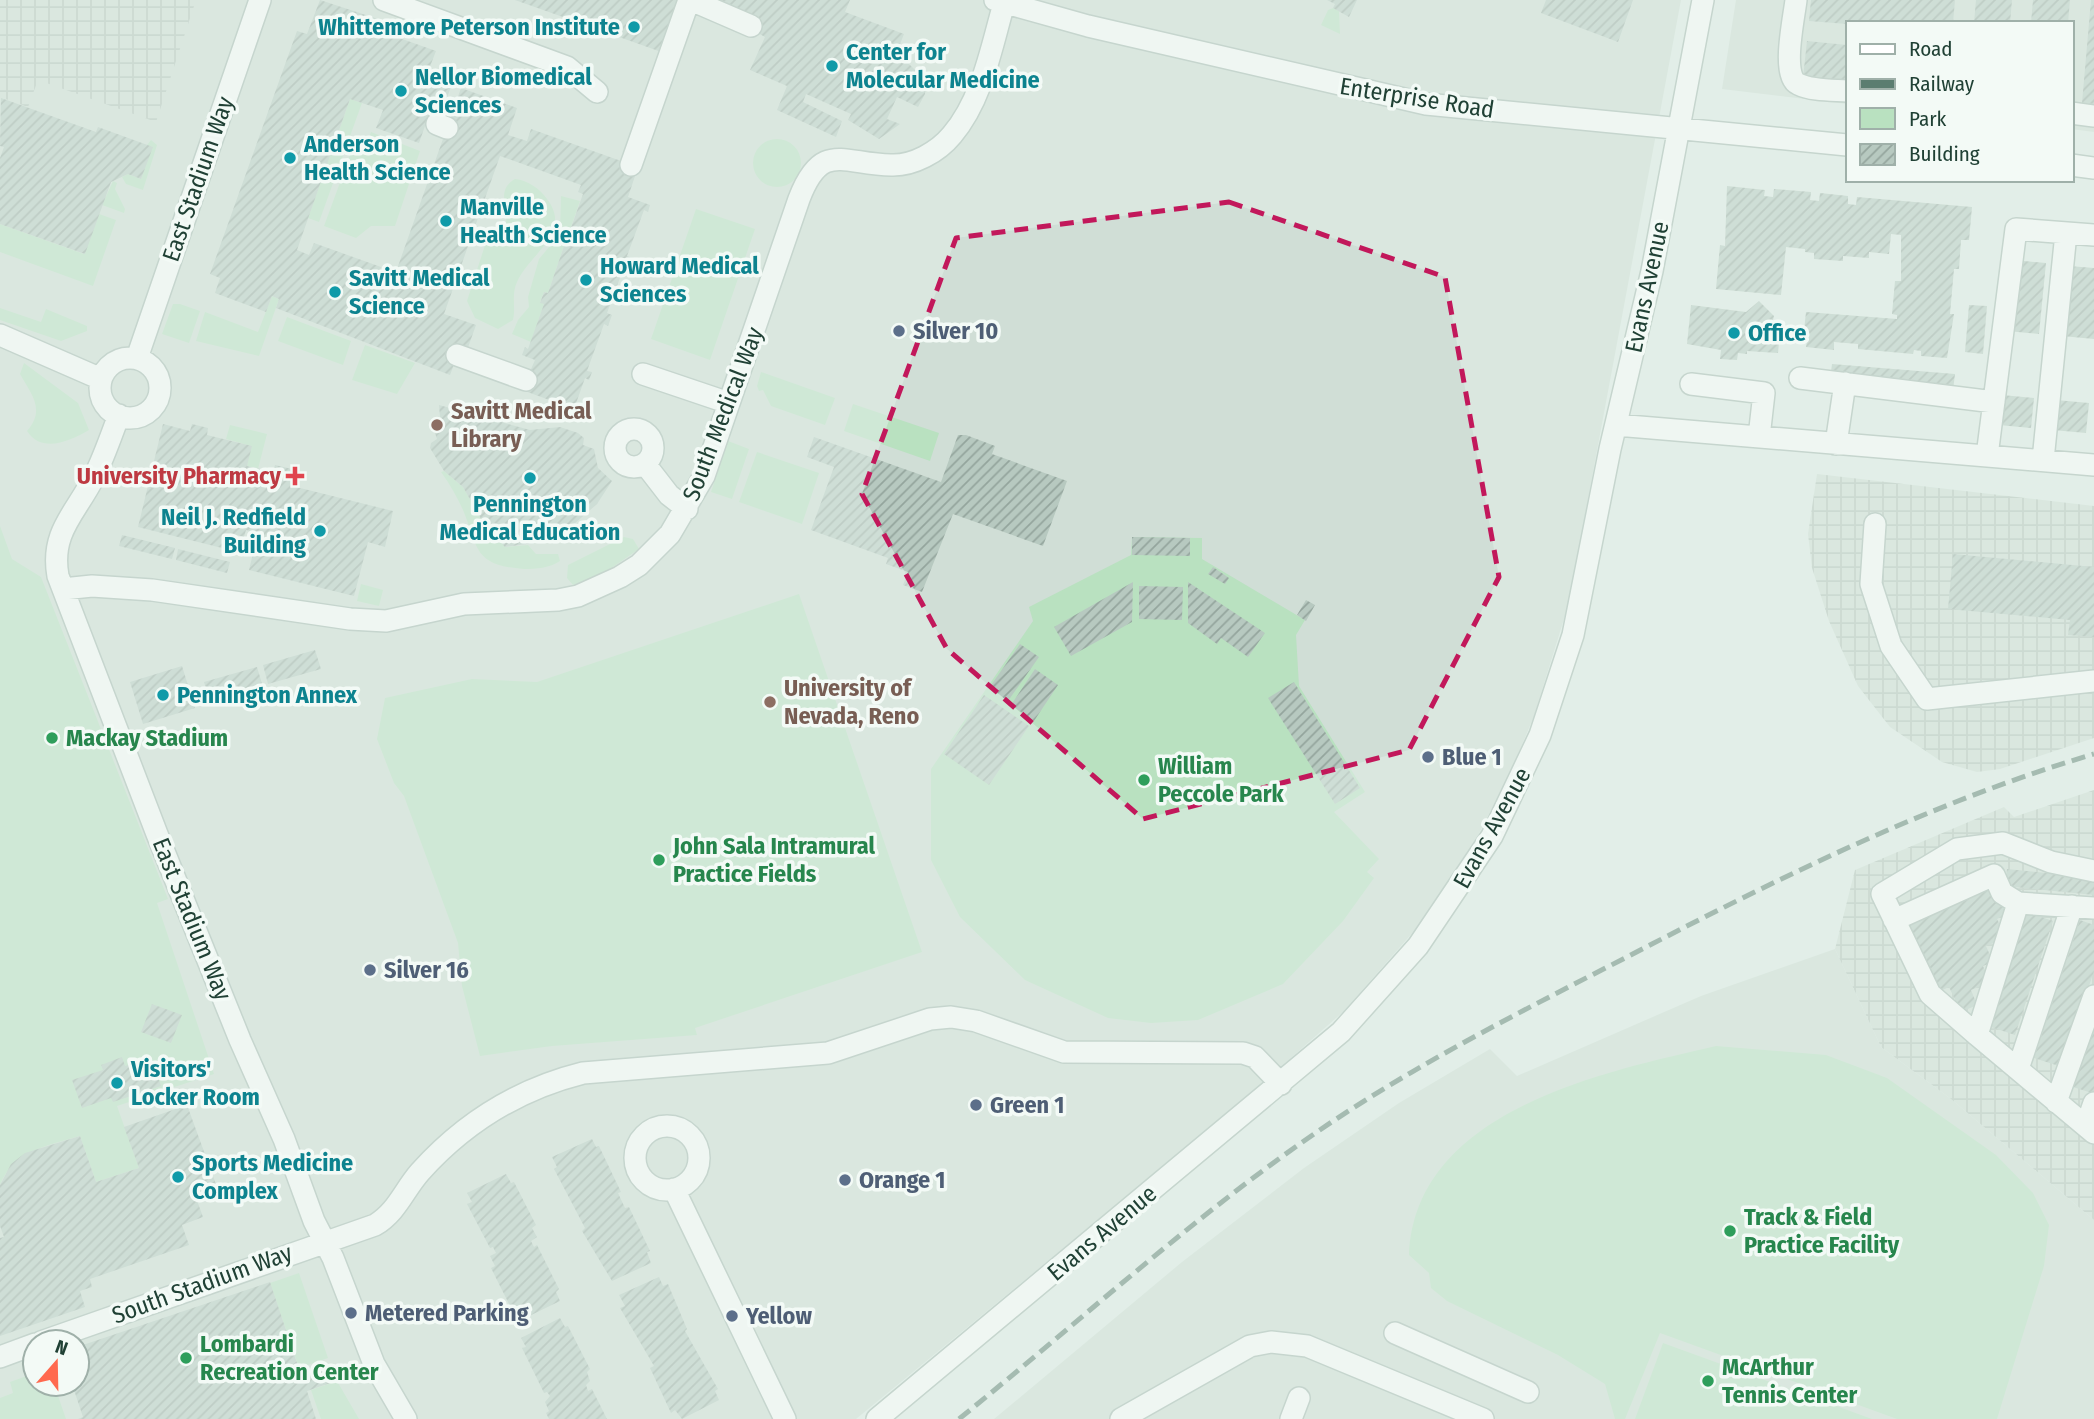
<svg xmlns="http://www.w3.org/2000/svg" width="2094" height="1419" viewBox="0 0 2094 1419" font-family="'Fira Sans Condensed',sans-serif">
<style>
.built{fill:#d0ded6;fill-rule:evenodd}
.industrial{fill:url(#industrial-grid)}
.green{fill:#b9e1c0}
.building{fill:url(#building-hatch)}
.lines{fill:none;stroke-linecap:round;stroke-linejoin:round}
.minor-casing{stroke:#a4b7af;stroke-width:24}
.minor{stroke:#fff;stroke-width:21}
.rail{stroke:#5b7d70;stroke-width:5;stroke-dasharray:14 7;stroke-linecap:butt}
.marked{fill:none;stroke:#c2185b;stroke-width:5;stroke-dasharray:14 9;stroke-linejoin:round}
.culture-dot{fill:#0f9aa8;stroke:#f3faf6;stroke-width:2.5}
.service-dot{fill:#5c6f8a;stroke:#f3faf6;stroke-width:2.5}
.education-dot{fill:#8d6e63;stroke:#f3faf6;stroke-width:2.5}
.health-dot{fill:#e0444e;stroke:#f3faf6;stroke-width:2.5}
.leisure-dot{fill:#2e9e5b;stroke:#f3faf6;stroke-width:2.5}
.labels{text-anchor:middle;stroke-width:7;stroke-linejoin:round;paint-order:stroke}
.culture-label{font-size:24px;font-weight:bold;fill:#0d838f;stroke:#f3faf6;text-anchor:start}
.street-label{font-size:24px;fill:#204135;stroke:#f3faf6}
.service-label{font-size:24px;font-weight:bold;fill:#4e5e75;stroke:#f3faf6;text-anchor:start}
.education-label{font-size:24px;font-weight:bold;fill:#785e54;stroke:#f3faf6;text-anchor:start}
.health-label{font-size:24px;font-weight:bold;fill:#be3a42;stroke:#f3faf6;text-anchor:end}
.leisure-label{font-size:24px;font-weight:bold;fill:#27864d;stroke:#f3faf6;text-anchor:start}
</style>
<defs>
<pattern id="industrial-grid" width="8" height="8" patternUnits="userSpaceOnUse" patternTransform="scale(1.75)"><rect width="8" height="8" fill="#d0ded6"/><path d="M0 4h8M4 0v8" fill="none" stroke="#b2c0b8"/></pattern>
<pattern id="building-hatch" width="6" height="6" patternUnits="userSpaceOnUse" patternTransform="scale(1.75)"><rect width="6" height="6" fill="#b7c9c0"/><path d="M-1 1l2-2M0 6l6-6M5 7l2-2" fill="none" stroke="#94a59d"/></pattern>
</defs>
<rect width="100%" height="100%" fill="#e2eee8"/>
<path class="built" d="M0,0H1681L1568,606L1534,716L1511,771L1472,847L1421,923L1344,1011L1241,1102L856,1419H0ZM35,1342H77V1384H35Z
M1736,0H2094V132L2071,129V23H1847V104L1722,89Z
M1835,949L1881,1047L1951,1099L2094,1220V1419H994L1182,1262L1304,1168L1399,1103L1490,1049L1517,1076L1701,996Z"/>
<path class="industrial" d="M0,0H196L156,122L38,80L28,107L0,97Z
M1817,474L2094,506V738L2000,769L1977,772L1942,762L1890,727L1858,686L1829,621L1812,568L1808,534Z
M2094,790V1220L1951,1099L1881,1047L1835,949L1855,870L2004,807L2014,817Z"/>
<path class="green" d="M1333,8L1339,11L1340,34L1321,25L1328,10Z
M350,99L362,103L319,222L308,218Z
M371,132L420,151L395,226H371L356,238L324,226L356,139L367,143Z
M753 163a24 24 0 1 1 48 0a24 24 0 1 1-48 0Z
M151,140L157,145L143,190L126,184L122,177L128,174L141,179L152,147L147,145Z
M515,179C528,180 540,189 547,199C573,233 530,253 517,282C511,295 516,307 513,320L498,329L475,318L467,301L486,242L499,234L506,224C508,206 496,190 515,179Z
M113,181L117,183L115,189L125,209L124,213L102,205Z
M561,196L580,201L568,236L564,235L561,244L564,246L548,293L544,292L540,302L544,304L531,342L512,334L518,320L529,307L528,297L539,259L560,234Z
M696,209L755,229L710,360L651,339Z
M99,214L116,220L93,286L0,252V224L84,254Z
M272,296L279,299L259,356L196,341L205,312L258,332Z
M173,304H180L200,311L189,343L162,334Z
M0,308L41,322L46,309L87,326V331L61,341L0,320Z
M287,317L351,341L343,365L278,341Z
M365,345L415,363L397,394L352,380Z
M24,363L78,403L89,430C70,441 42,454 27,431C46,409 31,394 20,374Z
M761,372L835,398L825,425L771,406L763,390L759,391L757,386Z
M853,404L939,433L930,461L844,431Z
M230,425L267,434L258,469L247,466L251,446L226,439Z
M728,441L749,449L732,499L711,492Z
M757,452L819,473L802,524L739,502Z
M444,471L463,487L493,540L498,539L506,547L528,545L536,554H558L560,561C550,568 536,569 524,569C473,565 479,549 463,510C457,497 450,484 441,472Z
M0,526L12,559L41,577L168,899L157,903L214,1074L117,1106L139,1168L96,1182L80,1136C47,1146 14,1150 0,1185Z
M624,537L633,539L639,549L604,573L573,585L567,578L568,565Z
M1132,537L1202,538V559L1305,620L1296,635L1299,686L1365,792L1334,812L1379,859L1367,872L1374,878L1343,921L1283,984L1198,1020L1151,1023L1108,1018L1025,980L960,917L931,860V769L1033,621L1029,607L1131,555Z
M361,584L383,590L379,606L357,601Z
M799,594L922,952L695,1028L697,1035L552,1046L480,1056L462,986L458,943L404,796L394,783L377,739L385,698L472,679L537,682Z
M1716,1046L1826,1055L1887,1078L1996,1155L2033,1193L2049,1225L2044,1266L1997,1419H1897L1660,1333L1625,1419H1615L1605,1384L1558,1355L1447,1301L1431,1288L1429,1273L1409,1255C1415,1110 1604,1072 1716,1046Z
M299,1273L328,1358L299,1368L270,1283Z
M1663,1343L1872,1419H1635Z
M35,1373V1384H54L66,1419H0V1398L13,1393L10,1382Z
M337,1381L359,1419H321L311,1390Z"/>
<path class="building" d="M320,0L378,19L374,29L436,51L429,69L421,66L419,72L452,84L435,130L425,126L419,143L376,128L383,110L350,99L297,250L309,255L314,243L381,267L376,281L391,286L461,88L517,108L508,135L527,141L531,129L638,167L628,197L650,205L648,212L644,210L627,256L632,258L628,268L624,267L607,313L612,315L608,326L604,324L587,371L592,372L589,380L585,378L574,409L522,390L535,360L522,355L525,347L528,349L544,304L540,303L544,292L548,293L564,246L560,244L564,234L568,236L583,194L578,192L581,185L500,156L444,314L476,325L466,353L459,351L450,375L276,308L279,299L272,296L266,312L215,293L220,278L210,274L297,31L307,34Z
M515,0H686L667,54Z
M703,0H850L845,12L904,34L897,52L922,77L926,83L925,94L918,107L897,97L887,119L900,124L879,139L848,120L851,114L806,94L803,102L842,121L836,137L777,110L787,86L750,70L765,37Z
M1327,0H1357L1349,17L1333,8L1335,4Z
M1546,0H1633L1618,42L1541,13Z
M1811,0H1955L1953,23L1847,24L1809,21Z
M1976,0H2012L2010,23H1974Z
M2033,0H2070L2068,23H2031Z
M2091,0H2094V104L2082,103Z
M1807,41L1847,45V82L1803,78Z
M1,98L96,132L98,127L153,147L141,179L128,174L111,182L85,254L0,224V158L4,147L0,146Z
M1727,186L1765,190L1764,196L1773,197L1774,189L1811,192L1810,200L1819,201L1820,193L1848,196V204L1856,205L1857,197L1972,207L1969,240H1961L1959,269H1954L1950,314H1954L1947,358L1921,356V351L1914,350L1913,354L1858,349V344L1834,342V350L1806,347L1807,341L1803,340L1806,312L1897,319V315L1892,314L1895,281H1901V235L1891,234L1889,254L1869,252V258L1843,256V261L1814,259V253L1805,252V249L1786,247L1781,295L1716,289L1720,245L1725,246Z
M2014,260L2046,263L2039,334L2007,331Z
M2069,266L2094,268V339L2062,336Z
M1759,301L1774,316L1773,320L1781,321L1778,353L1747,351V354L1738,353L1737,360L1720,359L1721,350L1687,344L1691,305L1746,312Z
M1969,305L1987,306L1983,354L1965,352Z
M1832,364L1955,374L1953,390L1830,380Z
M2002,395L2034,398L2031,428L1999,425Z
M2056,400L2089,403L2086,433L2053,430Z
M439,405L530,430L560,427L578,433L584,438L583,445L594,449L598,468L612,481L597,504L574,524L534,543L505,547L498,539L493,540L463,487L444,471L430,448L431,443L437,439L434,430L440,417Z
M163,424L190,431L192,424L208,428L207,435L252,446L247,466L273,472L275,465L296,470L292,486L393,511L385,547L368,542L354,596L249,570L258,533L246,530L244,537L230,533L226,549L138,527Z
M958,435H966L995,446L992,454L1067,481L1043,546L953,514L922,592L903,585L908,572L886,564L888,558L811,530L834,467L807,457L814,437L941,482Z
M122,535L175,548L172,559L119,546Z
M1132,537L1190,538V556L1132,555Z
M178,549L230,562L227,573L176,560Z
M1953,554L2094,567V637L2068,635L2070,620L1948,609Z
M1213,567L1229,578L1225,584L1208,574Z
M1133,582L1132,622L1071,656L1054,627Z
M1188,582L1265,633L1248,657L1221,638L1217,644L1188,623Z
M1139,586L1183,587L1182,620L1139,619Z
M1306,600L1315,605L1306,621L1297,615Z
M1020,644L1039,657L1008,701L989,688Z
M315,650L321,669L268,684L263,665Z
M182,666L195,708L143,724L130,682Z
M257,667L263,687L210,702L204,682Z
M1035,669L1058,685L1034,721L1011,705Z
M1294,682L1360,788L1335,804L1268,698Z
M984,695L1029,726L989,785L944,754Z
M2007,869L2094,878V895L2005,886Z
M1992,882L2007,914L1997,919L2004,933L2001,940L1986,946L1993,962L1983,966L1988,977L1983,979L1986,984L1971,990L1977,1005L1961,1012L1949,987L1936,993L1904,922Z
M2026,912L2053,921L2015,1035L1988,1026Z
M2080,920L2094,925V971L2062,1067L2034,1058Z
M152,1004L182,1015L171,1043L141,1032Z
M2094,1025V1088L2092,1093L2073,1087Z
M122,1057L125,1066L135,1063L139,1073L155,1068L161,1086L113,1102L111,1098L82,1108L72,1080L103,1070L101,1065Z
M187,1105L217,1187L195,1195L203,1217L182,1225L189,1245L90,1279L92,1287L80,1291L85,1307L0,1336V1238L4,1237L0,1226V1185L11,1164L25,1153L80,1136L96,1182L139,1168L124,1127Z
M592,1139L596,1147L599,1146L621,1192L618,1193L625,1208L629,1207L650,1251L647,1252L651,1263L612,1281L582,1231L585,1228L554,1169L557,1167L552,1157Z
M506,1174L511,1183L514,1182L536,1225L532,1228L537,1237L531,1241L534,1247L537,1245L559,1289L556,1292L560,1301L521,1320L516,1310L513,1312L491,1268L495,1266L490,1256L496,1253L493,1247L490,1248L467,1204L472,1202L467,1193Z
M659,1277L663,1286L668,1284L687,1329L685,1331L718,1389L715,1391L719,1400L682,1419L675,1410L671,1413L650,1368L654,1366L620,1308L625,1306L619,1295Z
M270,1282L302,1378L329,1369L333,1382L307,1391L316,1419H78L83,1417L72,1384H77V1347Z
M560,1318L565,1327L568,1326L590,1369L587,1372L590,1381L586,1385L588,1391L592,1389L607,1419H549L546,1413L549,1411L545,1402L550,1396L547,1392L544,1393L522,1348L526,1347L521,1338Z"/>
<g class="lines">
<g class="minor-casing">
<path id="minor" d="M384,0L567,67L597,92
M691,0L751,26
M995,0L1088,26L1426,104L1847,145
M1796,0C1794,18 1781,76 1798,84C1812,91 1832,90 1847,91
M2071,113L2094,116
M437,124L447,128
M631,165L689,0
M2071,165L2094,168
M0,335L101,379
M457,355L526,380
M137,358L260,0
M100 388a30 30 0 1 1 60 0a30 30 0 1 1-60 0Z
M643,374L729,403
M1800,378L1994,402
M1691,384L1764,393L1759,437
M119,415C111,436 104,457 94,477C76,513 50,532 58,576L157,834L240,1040L284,1139L314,1221L333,1258L374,1364L406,1419
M1616,425L2094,465
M615 448a19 19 0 1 1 38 0a19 19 0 1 1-38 0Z
M1836,444L1845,383
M1987,456L2016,229L2094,235
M2043,460L2066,233
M645,464L669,495L687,509
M1875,524L1871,584L1891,646L1927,699L2094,681
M63,589L92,586L152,590L350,619L386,621L464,604L558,600L578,596L620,577L639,565L670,534L704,476L799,199C822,139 844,165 891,165C913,166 938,152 952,135C983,99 992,44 1005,0
M2094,908L2018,903L1977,1035L2094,1133
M1894,920L1994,875L2002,893L2018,903
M1977,1035L1930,994L1882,894L1957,849L2003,843L2051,862L2094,871
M2018,1069L2072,906
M2056,1102L2094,996
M2086,1126L2094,1103
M635 1158a32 32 0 1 1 64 0a32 32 0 1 1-64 0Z
M674,1189L785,1419
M1395,1333L1528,1392
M41,1342L375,1225C397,1212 404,1190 420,1172C464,1123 519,1089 583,1073L828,1053L930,1019L951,1017L976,1021L1064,1052L1243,1053L1255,1057L1281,1084
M0,1357L35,1344
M877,1419L1341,1032L1418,946L1492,836L1540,735L1573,635L1610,449L1652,271L1703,0
M1121,1419L1250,1346L1271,1342L1307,1346L1483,1419
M1291,1419L1299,1398"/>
</g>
<use href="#minor" class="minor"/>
<path class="rail" d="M959,1419C1073,1327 1182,1227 1301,1143C1403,1071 1514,1015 1625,958C1777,879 1929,803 2094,754"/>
</g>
<path d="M0 0H2094V1419H0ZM1229,202L1445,277L1499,577L1409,750L1143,819L947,649L862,494L956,238Z" fill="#e2eee8" fill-opacity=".55" fill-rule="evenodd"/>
<path class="marked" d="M1229,202L1445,277L1499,577L1409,750L1143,819L947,649L862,494L956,238Z"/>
<g class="culture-dot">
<circle cx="634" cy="27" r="7"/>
<circle cx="832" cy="66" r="7"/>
<circle cx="401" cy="91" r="7"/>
<circle cx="290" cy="158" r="7"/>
<circle cx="446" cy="221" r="7"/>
<circle cx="586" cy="280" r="7"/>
<circle cx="335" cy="292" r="7"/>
<circle cx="1734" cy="333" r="7"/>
<circle cx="530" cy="478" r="7"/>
<circle cx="320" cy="531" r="7"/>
<circle cx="163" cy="695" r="7"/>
<circle cx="117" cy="1083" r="7"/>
<circle cx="178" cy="1177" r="7"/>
</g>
<g class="service-dot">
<circle cx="899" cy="331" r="7"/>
<circle cx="1428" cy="757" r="7"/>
<circle cx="370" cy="970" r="7"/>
<circle cx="976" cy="1105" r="7"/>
<circle cx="845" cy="1180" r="7"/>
<circle cx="351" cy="1313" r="7"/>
<circle cx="732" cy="1316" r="7"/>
</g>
<g class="education-dot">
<circle cx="437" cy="425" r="7"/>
<circle cx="770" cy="702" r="7"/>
</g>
<path class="health-dot" d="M291.5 465.5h7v7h7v7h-7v7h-7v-7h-7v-7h7z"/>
<g class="leisure-dot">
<circle cx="52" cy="738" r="7"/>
<circle cx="1144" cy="780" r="7"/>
<circle cx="659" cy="860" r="7"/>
<circle cx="1730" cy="1231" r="7"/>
<circle cx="186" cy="1358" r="7"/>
<circle cx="1708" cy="1381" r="7"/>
</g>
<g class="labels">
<g class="culture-label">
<text x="620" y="35" text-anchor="end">Whittemore Peterson Institute</text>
<text x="846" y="60">Center for<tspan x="846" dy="28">Molecular Medicine</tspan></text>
<text x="415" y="85">Nellor Biomedical<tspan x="415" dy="28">Sciences</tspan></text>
<text x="304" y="152">Anderson<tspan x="304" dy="28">Health Science</tspan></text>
<text x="460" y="215">Manville<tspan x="460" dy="28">Health Science</tspan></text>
<text x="600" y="274">Howard Medical<tspan x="600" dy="28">Sciences</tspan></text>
<text x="349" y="286">Savitt Medical<tspan x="349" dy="28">Science</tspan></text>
<text x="1748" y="341">Office</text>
<text x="530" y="512" text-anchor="middle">Pennington<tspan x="530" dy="28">Medical Education</tspan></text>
<text x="306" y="525" text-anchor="end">Neil J. Redfield<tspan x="306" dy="28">Building</tspan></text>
<text x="177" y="703">Pennington Annex</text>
<text x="131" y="1077">Visitors'<tspan x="131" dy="28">Locker Room</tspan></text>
<text x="192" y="1171">Sports Medicine<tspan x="192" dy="28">Complex</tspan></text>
</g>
<g class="street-label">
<text transform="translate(1417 98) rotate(9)" y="8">Enterprise Road</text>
<text transform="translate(198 179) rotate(-71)" y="8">East Stadium Way</text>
<text transform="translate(1647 287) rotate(-78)" y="8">Evans Avenue</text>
<text transform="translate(723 414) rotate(-69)" y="8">South Medical Way</text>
<text transform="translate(1492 828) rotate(-61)" y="8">Evans Avenue</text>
<text transform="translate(192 919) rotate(68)" y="8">East Stadium Way</text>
<text transform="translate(1102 1233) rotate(-40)" y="8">Evans Avenue</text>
<text transform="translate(202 1284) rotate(-20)" y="8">South Stadium Way</text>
</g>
<g class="service-label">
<text x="913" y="339">Silver 10</text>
<text x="1442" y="765">Blue 1</text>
<text x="384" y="978">Silver 16</text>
<text x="990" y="1113">Green 1</text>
<text x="859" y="1188">Orange 1</text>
<text x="365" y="1321">Metered Parking</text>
<text x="746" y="1324">Yellow</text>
</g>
<g class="education-label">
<text x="451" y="419">Savitt Medical<tspan x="451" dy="28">Library</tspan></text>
<text x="784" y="696">University of<tspan x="784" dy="28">Nevada, Reno</tspan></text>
</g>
<g class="health-label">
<text x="281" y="484">University Pharmacy</text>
</g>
<g class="leisure-label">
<text x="66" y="746">Mackay Stadium</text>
<text x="1158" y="774">William<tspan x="1158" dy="28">Peccole Park</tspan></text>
<text x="673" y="854">John Sala Intramural<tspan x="673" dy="28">Practice Fields</tspan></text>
<text x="1744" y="1225">Track &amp; Field<tspan x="1744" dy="28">Practice Facility</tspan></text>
<text x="200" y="1352">Lombardi<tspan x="200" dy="28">Recreation Center</tspan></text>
<text x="1722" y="1375">McArthur<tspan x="1722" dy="28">Tennis Center</tspan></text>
</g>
</g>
<rect x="1846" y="21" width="228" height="161" fill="#f3faf6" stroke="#9fb0a9" stroke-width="2"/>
<rect x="1860" y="44" width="35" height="10" fill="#ffffff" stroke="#9fb0a9" stroke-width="2"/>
<text x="1909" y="56" font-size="21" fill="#204135">Road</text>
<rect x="1860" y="79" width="35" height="10" fill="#5b7d70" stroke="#9fb0a9" stroke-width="2"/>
<text x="1909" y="91" font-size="21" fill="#204135">Railway</text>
<rect x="1860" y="108" width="35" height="21" fill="#b9e1c0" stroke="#9fb0a9" stroke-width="2"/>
<text x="1909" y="126" font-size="21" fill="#204135">Park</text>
<rect x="1860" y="144" width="35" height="21" fill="url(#building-hatch)" stroke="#9fb0a9" stroke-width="2"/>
<text x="1909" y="161" font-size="21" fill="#204135">Building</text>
<g transform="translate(56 1363) rotate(20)"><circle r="33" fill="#f3faf6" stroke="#9fb0a9" stroke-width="2"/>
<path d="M0-5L12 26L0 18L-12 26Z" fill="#ff694f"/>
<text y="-10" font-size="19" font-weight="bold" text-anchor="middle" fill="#204135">N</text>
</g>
</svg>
